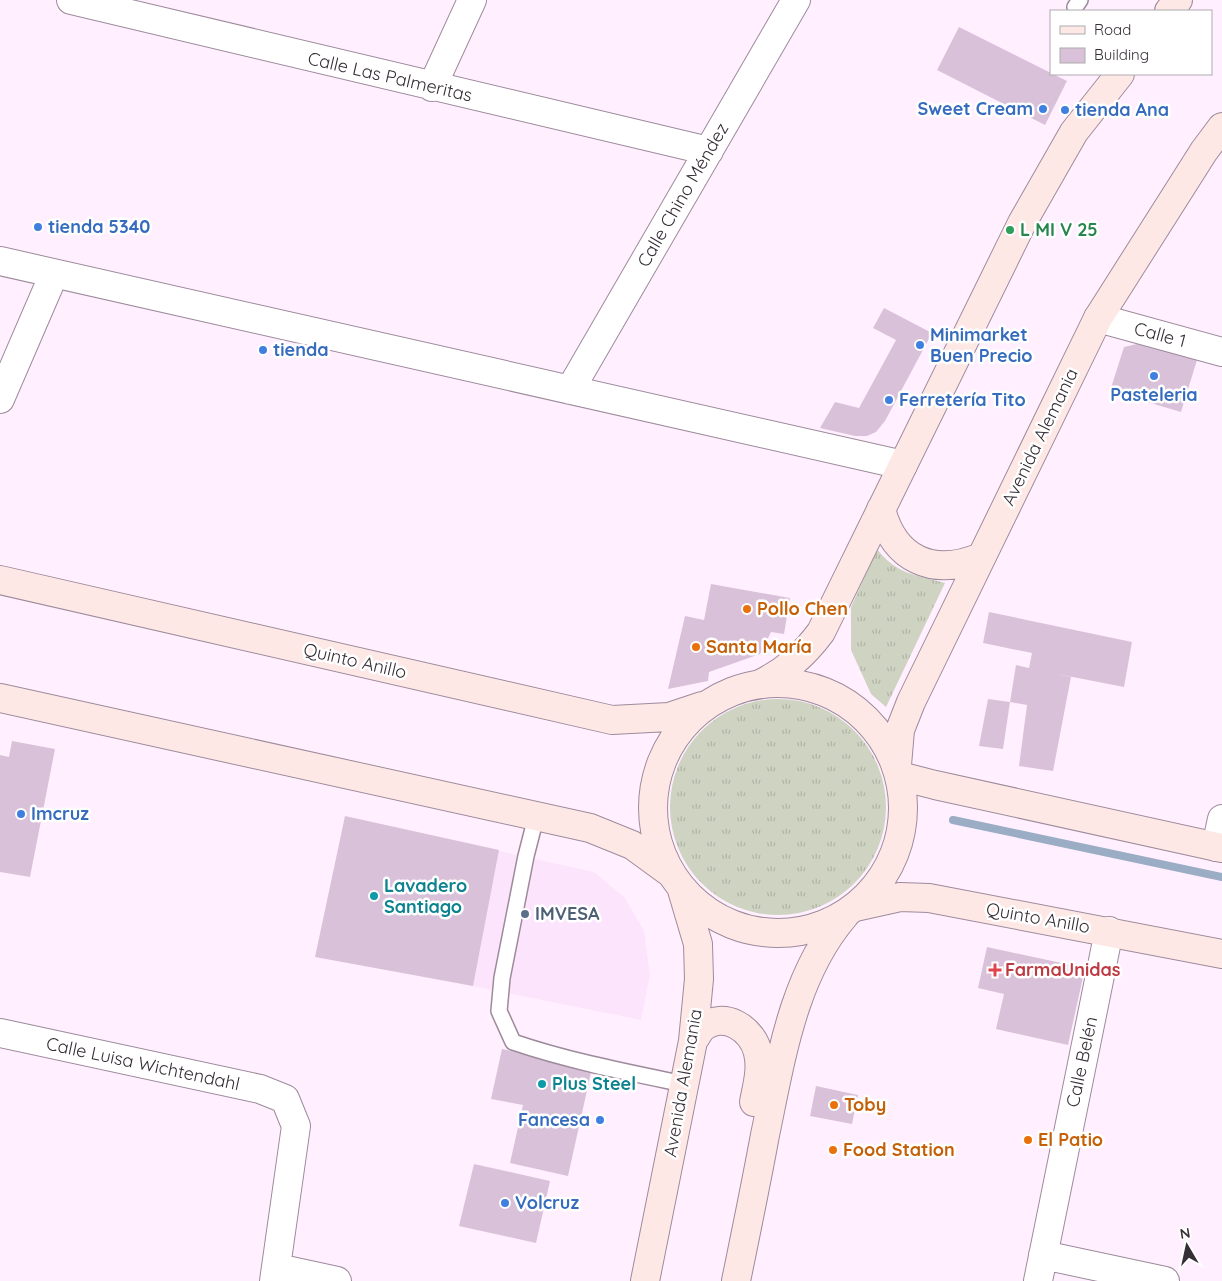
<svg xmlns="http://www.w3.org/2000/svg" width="1222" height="1281" viewBox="0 0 1222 1281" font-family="Quicksand,sans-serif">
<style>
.built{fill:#fde4fd}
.grass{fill:url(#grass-tufts)}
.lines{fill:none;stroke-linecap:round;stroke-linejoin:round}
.stream{stroke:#9bacc5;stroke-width:8}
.building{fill:#d9c2d9}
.lane-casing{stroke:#9d8b9c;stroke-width:18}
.street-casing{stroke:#9d8b9c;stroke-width:30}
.secondary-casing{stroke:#9d8b9c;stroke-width:30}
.lane{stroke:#fff;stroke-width:15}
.street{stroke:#fff;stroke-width:28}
.secondary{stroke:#fee8e6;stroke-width:28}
.shop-dot{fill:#3f7fe0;stroke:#fff;stroke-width:2}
.leisure-dot{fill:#2e9e5b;stroke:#fff;stroke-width:2}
.food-dot{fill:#e8710a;stroke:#fff;stroke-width:2}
.culture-dot{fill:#0f9aa8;stroke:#fff;stroke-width:2}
.service-dot{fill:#5c6f8a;stroke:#fff;stroke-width:2}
.health-dot{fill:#e0444e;stroke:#fff;stroke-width:2}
.labels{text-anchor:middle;stroke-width:5;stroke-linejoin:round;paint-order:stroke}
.street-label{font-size:18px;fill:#352e35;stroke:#fff}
.shop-label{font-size:18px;font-weight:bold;fill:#366cbe;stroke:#fff;text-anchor:start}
.leisure-label{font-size:18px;font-weight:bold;fill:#27864d;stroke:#fff;text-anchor:start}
.food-label{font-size:18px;font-weight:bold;fill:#c56008;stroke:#fff;text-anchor:start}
.culture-label{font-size:18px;font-weight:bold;fill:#0d838f;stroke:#fff;text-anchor:start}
.service-label{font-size:18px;font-weight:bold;fill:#4e5e75;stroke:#fff;text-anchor:start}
.health-label{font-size:18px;font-weight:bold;fill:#be3a42;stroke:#fff;text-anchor:start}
</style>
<defs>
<pattern id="grass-tufts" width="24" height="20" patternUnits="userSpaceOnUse" patternTransform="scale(1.25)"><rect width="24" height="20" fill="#cfd3c1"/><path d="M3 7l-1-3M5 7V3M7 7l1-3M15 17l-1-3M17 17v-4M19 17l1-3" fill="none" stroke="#b2b5a6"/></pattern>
</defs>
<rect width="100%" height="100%" fill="#ffefff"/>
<path class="built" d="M432,836L594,872L625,898L644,931L650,975L641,1020L403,972Z"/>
<path class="grass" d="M877,549C896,574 916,575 945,583L886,707L871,694L851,650V607Z
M670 807a108 108 0 1 1 216 0a108 108 0 1 1-216 0Z"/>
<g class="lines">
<path class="stream" d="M953,820L1222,877"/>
</g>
<path class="building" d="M959,27L1067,81L1045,125L937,70Z
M884,308L932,333L885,421L876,432L867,436H855L820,428L835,402L859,408L896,340L873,328Z
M1141,343L1197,360L1181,412L1110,391L1124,347Z
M711,584L790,598L784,634L771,632L760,654L709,672L708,681L668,689L685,616L704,620Z
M989,612L1132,642L1124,687L1057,674L1071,677L1053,771L1019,766L1027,705L1010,702L1016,665L1029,668L1032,653L983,643Z
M988,699L1010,702L1003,749L979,746Z
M12,741L55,749L30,877L0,872V755L9,757Z
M345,816L499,850L473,986L315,957Z
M987,947L1085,968L1068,1045L996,1029L1004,994L978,988Z
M502,1049L592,1068L568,1176L510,1163L523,1105L491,1099Z
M816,1086L858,1095L852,1124L810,1116Z
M474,1164L550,1181L536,1243L459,1226Z"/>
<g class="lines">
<g class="lane-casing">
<path id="lane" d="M1075,7L1080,0
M536,817L526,856L502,978L499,1011L513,1042C569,1061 626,1072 684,1084"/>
</g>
<g class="street-casing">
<path id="street" d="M71,0L709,151
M432,87L472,0
M0,261L903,465
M1098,318L1222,352
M570,390L796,0
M0,399L54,274
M1216,847L1222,819
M0,1033L260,1089L285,1099L296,1126L274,1281
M1043,1255L1165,1281
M277,1268L337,1281
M1038,1281L1109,931"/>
</g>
<g class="secondary-casing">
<path id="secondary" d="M1169,11L1178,0
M881,509C894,560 933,577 981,557
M0,580L612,720L669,717L702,706
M653 808a125 125 0 1 1 250 0a125 125 0 1 1-250 0Z
M760,684C786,671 804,655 821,632L1022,223L1074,132L1120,74
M0,698L590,828L632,845L669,872
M897,765L900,730L911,702L1098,318L1204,151L1222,127
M900,776L935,785L1222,848
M855,907L900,897L929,898L1222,954
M693,1041C696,1037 699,1031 702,1028C724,1010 753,1029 758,1053C762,1069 757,1086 754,1102
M645,1281L693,1041L699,979L698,944L682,890
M736,1281C746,1232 756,1184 765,1135C781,1059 793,975 845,915"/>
</g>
<use href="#lane" class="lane"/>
<use href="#street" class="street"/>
<use href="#secondary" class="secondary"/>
</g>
<g class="shop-dot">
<circle cx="1043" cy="109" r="5"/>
<circle cx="1065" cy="110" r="5"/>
<circle cx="38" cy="227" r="5"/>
<circle cx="920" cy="345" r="5"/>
<circle cx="263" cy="350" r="5"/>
<circle cx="1154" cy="376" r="5"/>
<circle cx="889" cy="400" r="5"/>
<circle cx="21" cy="814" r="5"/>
<circle cx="600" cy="1120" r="5"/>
<circle cx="505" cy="1203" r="5"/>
</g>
<circle class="leisure-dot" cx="1010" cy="230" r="5"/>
<g class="food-dot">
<circle cx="747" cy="609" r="5"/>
<circle cx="696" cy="647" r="5"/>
<circle cx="834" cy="1105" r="5"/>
<circle cx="1028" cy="1140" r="5"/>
<circle cx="833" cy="1150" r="5"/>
</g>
<g class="culture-dot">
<circle cx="374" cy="896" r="5"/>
<circle cx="542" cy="1084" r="5"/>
</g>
<circle class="service-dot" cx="525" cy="914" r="5"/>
<path class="health-dot" d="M992.5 962.5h5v5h5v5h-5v5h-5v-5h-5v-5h5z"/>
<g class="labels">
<g class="street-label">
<text transform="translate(390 77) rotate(13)" y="6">Calle Las Palmeritas</text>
<text transform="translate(683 195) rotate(-60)" y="6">Calle Chino Méndez</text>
<text transform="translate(1160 335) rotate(15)" y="6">Calle 1</text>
<text transform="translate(1040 437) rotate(-64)" y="6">Avenida Alemania</text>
<text transform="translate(355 661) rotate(13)" y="6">Quinto Anillo</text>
<text transform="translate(1038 918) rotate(10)" y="6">Quinto Anillo</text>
<text transform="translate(1082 1062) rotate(-78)" y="6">Calle Belén</text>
<text transform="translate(143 1064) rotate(12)" y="6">Calle Luisa Wichtendahl</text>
<text transform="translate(683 1083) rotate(-80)" y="6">Avenida Alemania</text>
</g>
<g class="shop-label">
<text x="1033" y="115" text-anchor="end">Sweet Cream</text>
<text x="1075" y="116">tienda Ana</text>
<text x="48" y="233">tienda 5340</text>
<text x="930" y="341">Minimarket<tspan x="930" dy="21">Buen Precio</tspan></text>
<text x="273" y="356">tienda</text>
<text x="1154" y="401" text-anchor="middle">Pasteleria</text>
<text x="899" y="406">Ferretería Tito</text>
<text x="31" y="820">Imcruz</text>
<text x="590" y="1126" text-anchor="end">Fancesa</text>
<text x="515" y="1209">Volcruz</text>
</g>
<g class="leisure-label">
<text x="1020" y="236">L MI V 25</text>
</g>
<g class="food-label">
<text x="757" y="615">Pollo Chen</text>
<text x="706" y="653">Santa María</text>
<text x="844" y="1111">Toby</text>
<text x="1038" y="1146">El Patio</text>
<text x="843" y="1156">Food Station</text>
</g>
<g class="culture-label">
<text x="384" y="892">Lavadero<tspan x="384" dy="21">Santiago</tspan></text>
<text x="552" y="1090">Plus Steel</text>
</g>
<g class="service-label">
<text x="535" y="920">IMVESA</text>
</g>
<g class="health-label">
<text x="1005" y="976">FarmaUnidas</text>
</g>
</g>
<rect x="1050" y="10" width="162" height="65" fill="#ffffff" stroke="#aeabae"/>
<rect x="1060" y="26" width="25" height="8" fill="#fee8e6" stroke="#aeabae"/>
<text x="1094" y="35" font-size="15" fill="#352e35">Road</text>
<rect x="1060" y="48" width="25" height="15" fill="#d9c2d9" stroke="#aeabae"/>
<text x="1094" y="60" font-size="15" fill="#352e35">Building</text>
<g transform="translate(1187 1246) rotate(351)" stroke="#ffffff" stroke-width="4" paint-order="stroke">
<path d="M0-4L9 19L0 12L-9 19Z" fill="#352e35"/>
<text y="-8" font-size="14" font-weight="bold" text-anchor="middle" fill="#352e35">N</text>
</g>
</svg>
